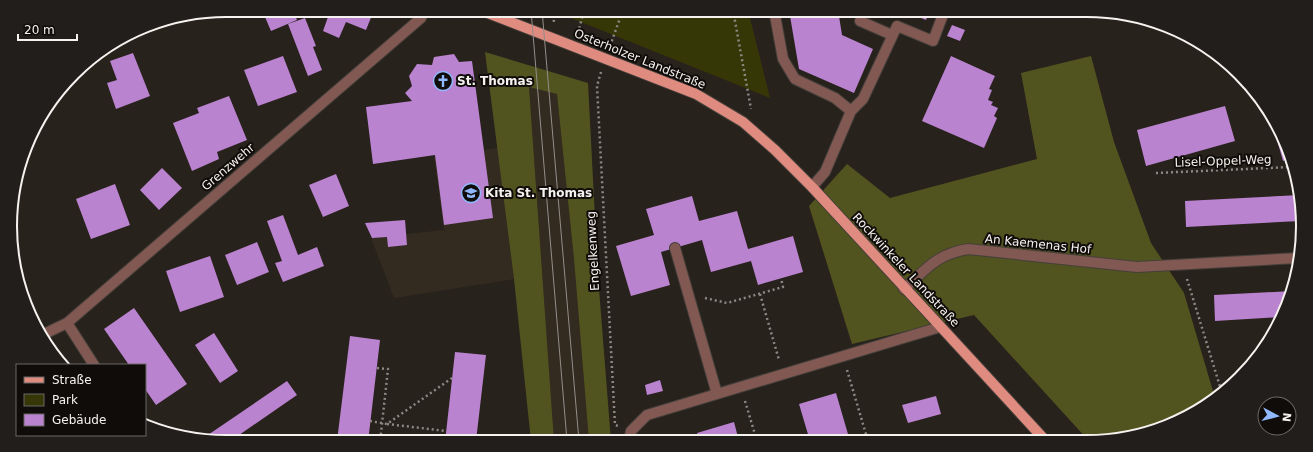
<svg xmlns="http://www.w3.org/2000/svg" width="1313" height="452" viewBox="0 0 1313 452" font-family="'DejaVu Sans',sans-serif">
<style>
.built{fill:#342b20}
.green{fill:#363706}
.forest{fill:#52541f}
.building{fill:#ba83cf}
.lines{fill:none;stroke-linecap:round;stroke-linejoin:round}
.minor-casing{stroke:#453f3a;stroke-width:12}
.major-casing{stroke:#453f3a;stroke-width:12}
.path{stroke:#8d8884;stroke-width:2.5;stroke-dasharray:2 3;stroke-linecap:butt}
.minor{stroke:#815852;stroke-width:10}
.major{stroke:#df8b7f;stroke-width:10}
.tram{stroke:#938e8a;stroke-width:1}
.labels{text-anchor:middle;stroke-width:4;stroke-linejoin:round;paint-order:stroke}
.street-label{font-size:12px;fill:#f6f2ef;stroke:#0f0c0a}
.poi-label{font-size:12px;font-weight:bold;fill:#f6f2ef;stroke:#0f0c0a;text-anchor:start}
.rim{fill:none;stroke:#f6f2ef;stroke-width:2}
</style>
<rect width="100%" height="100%" fill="#28221d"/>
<path class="built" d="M529,87L557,94L574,259L589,441H554Z
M498,148L514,279L394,298L371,238L444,230L434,156Z"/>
<path class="green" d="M551,10H748L770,98Z"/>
<path class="forest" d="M485,52L588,83L598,276L611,441H589L574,259L557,94L529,87L554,441H531L514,279Z
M1091,56L1114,142L1151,243L1184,293L1215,398L1182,420L1115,440H1088L974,315L852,344L809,206L847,164L890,198L1037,159L1021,73Z"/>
<path class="building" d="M262,10H293L297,20L271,31Z
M312,10H374L366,30L346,22L339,38L323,31L328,17Z
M789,10H838L842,35L873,49L854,93L799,69Z
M902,10H930L926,20Z
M305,18L316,46L313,47L322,70L308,76L288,24Z
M952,25L965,30L960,41L947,36Z
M133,53L150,96L116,109L107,83L117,80L110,61Z
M454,54L459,62L472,61L493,218L444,225L435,155L373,164L366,107L412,101L405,93L412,86L409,76L417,64L432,65L434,57Z
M283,56L297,92L258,106L244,70Z
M951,56L995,76L989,89L992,90L988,100L993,102L991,105L998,108L994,116L997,118L984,148L922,121Z
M229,96L247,140L217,152L219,159L192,171L173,123L199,113L197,108Z
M1225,106L1235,141L1146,166L1137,130Z
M1269,112L1274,118L1288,159L1283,161Z
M162,168L182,188L159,210L140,190Z
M336,174L349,206L323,217L309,185Z
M115,184L130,225L91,239L76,199Z
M1300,195V221L1186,227L1185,201Z
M692,196L699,221L737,211L748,249L793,236L803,272L758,285L751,261L711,272L702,240L661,252L670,285L631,296L616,246L654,235L646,209Z
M283,215L298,255L317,247L324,266L283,282L275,263L282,261L267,221Z
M405,220L407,245L388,247L387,237L372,238L365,223Z
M257,242L269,272L237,285L225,255Z
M210,256L224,297L180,312L166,271Z
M1292,291L1281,317L1215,321L1214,295Z
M134,308L187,384L156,405L145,389V365H129L104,329Z
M214,333L238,371L220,383L195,345Z
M350,336L380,340L368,442L337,441Z
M455,352L486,355L476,441L445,442Z
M660,380L663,391L647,395L645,385Z
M287,381L297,395L229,442L202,439Z
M836,393L850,441H810L799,404Z
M936,396L941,414L908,423L902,405Z
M734,422L739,441H700L697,433Z
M328,437L331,442H321Z"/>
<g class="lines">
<g class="minor-casing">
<path id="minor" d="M774,10L783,59L795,79L835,98L851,111
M860,21L892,35
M812,187L825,172L851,111L863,99L897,26L933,41L944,12L948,10
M675,248L717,394
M904,289C926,269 937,254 968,249L1137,267L1297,258
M67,323L94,365
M42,335L67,323L421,18L424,10
M629,441L631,431L647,415L940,327"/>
</g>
<g class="major-casing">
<path id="major" d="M480,10L696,94L743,122L775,150L812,187L1045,440"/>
</g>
<path class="path" d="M553,10L554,23
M733,10L751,109
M578,33L584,10
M610,46L623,10
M601,72L597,86L615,425L618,426
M1156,173L1291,167
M1187,279L1222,393
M760,294L779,360
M705,298L727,303L783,287L781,278
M377,368L388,369L380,442
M847,370L868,441
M745,401L757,441
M370,421L387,424L452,378
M387,424L446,431"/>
<use href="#minor" class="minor"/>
<use href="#major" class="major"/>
<path class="tram" d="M531,10L567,441
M542,10L579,441"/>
</g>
<defs>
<g id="church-ring" transform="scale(1)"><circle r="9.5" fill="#0f0c0a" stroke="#90b8fd" stroke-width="1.5"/><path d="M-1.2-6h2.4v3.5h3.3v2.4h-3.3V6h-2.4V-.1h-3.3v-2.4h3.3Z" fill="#90b8fd"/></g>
<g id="school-ring" transform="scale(1)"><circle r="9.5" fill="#0f0c0a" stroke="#90b8fd" stroke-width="1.5"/><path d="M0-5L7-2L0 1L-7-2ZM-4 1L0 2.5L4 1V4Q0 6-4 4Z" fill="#90b8fd"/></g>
</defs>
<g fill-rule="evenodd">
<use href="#church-ring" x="443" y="81"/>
<use href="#school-ring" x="471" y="193"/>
</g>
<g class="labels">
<g class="street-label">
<text transform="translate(640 59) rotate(22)" y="4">Osterholzer Landstraße</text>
<text transform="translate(1223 161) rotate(-2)" y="4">Lisel-Oppel-Weg</text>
<text transform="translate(228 167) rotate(-41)" y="4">Grenzwehr</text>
<text transform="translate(1038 244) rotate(6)" y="4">An Kaemenas Hof</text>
<text transform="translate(593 251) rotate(-93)" y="4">Engelkenweg</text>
<text transform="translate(906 270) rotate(47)" y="4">Rockwinkeler Landstraße</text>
</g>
<g class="poi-label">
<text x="457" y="85">St. Thomas</text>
<text x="485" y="197">Kita St. Thomas</text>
</g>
</g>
<path d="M0 0H1313V452H0ZM226 17H1087A209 209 0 0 1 1296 226V226A209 209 0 0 1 1087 435H226A209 209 0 0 1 17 226V226A209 209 0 0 1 226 17Z" fill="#211e1c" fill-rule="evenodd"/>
<path class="rim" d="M226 17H1087A209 209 0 0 1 1296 226V226A209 209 0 0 1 1087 435H226A209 209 0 0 1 17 226V226A209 209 0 0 1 226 17Z"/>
<rect x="16" y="364" width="130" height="72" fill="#0f0c0a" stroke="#6b6866"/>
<rect x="24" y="377" width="20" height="6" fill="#df8b7f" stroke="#6b6866"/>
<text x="52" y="384" font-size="12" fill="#f6f2ef">Straße</text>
<rect x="24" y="394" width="20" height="12" fill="#363706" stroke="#6b6866"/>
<text x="52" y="404" font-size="12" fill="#f6f2ef">Park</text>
<rect x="24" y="414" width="20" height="12" fill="#ba83cf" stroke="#6b6866"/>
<text x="52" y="424" font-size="12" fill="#f6f2ef">Gebäude</text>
<g transform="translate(1277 416) rotate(97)"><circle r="19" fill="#0f0c0a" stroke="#6b6866"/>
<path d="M0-3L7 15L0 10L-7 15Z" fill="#90b8fd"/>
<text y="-6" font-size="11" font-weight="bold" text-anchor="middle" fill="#f6f2ef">N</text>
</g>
<path d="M18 34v6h59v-6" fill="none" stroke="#f6f2ef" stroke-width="2"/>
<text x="24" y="34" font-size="12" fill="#f6f2ef" stroke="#0f0c0a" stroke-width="3" paint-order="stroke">20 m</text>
</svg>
